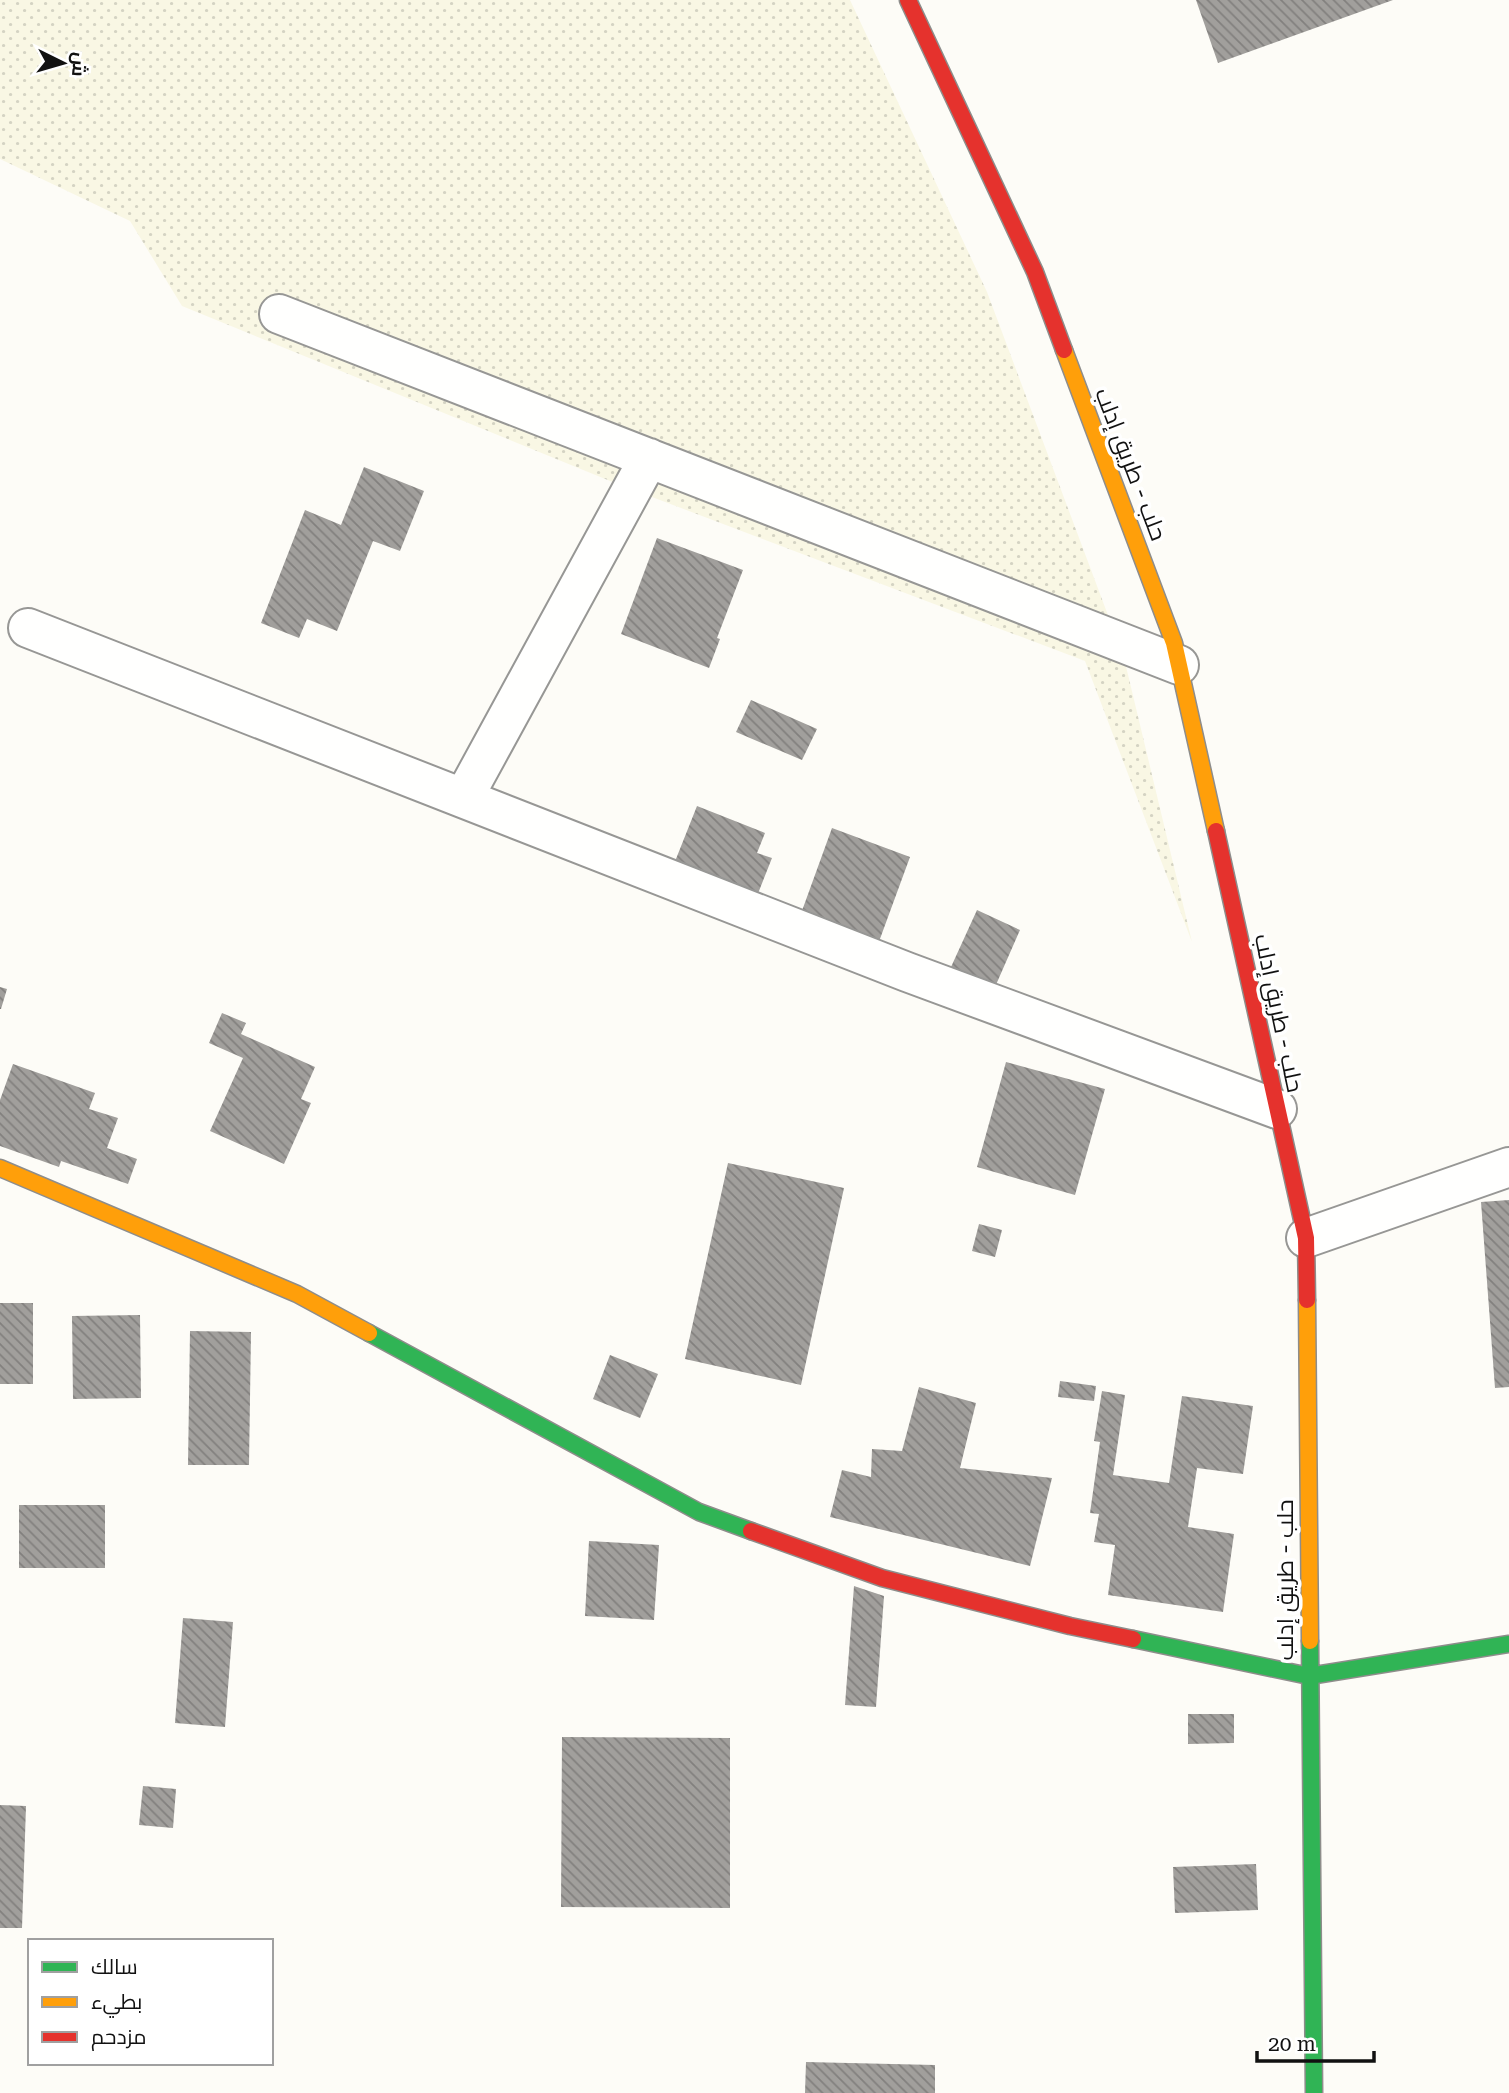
<svg xmlns="http://www.w3.org/2000/svg" width="1509" height="2093" viewBox="0 0 1509 2093" font-family="'Roboto Serif',Cairo,serif">
<style>
.farmland{fill:url(#farmland-dots)}
.building{fill:url(#building-back-hatch)}
.lines{fill:none;stroke-linecap:round;stroke-linejoin:round}
.street-casing{stroke:#979795;stroke-width:42}
.fast-casing{stroke:#8e8d8b;stroke-width:19}
.slow-casing{stroke:#8e8d8b;stroke-width:19}
.jam-casing{stroke:#8e8d8b;stroke-width:19}
.street{stroke:#fffffe;stroke-width:38}
.fast{stroke:#30b455;stroke-width:16}
.slow{stroke:#ff9f0a;stroke-width:16}
.jam{stroke:#e5322d;stroke-width:16}
.labels{text-anchor:middle;stroke-width:7;stroke-linejoin:round;paint-order:stroke}
.street-label{font-size:23px;fill:#111;stroke:#fff}
</style>
<defs>
<pattern id="farmland-dots" width="8" height="8" patternUnits="userSpaceOnUse" patternTransform="scale(1.75)"><rect width="8" height="8" fill="#f9f7e4"/><path d="M2 2h.1M6 6h.1" fill="none" stroke="#d4d3c3" stroke-width="1.8" stroke-linecap="round"/></pattern>
<pattern id="building-back-hatch" width="6" height="6" patternUnits="userSpaceOnUse" patternTransform="scale(1.75)"><rect width="6" height="6" fill="#a19f9c"/><path d="M-1 5l2 2M0 0l6 6M5-1l2 2" fill="none" stroke="#82807e"/></pattern>
</defs>
<rect width="100%" height="100%" fill="#fdfcf7"/>
<path class="farmland" d="M0,0H850L987,292L1124,658L1192,942L1085,661L615,483L182,306L130,221L0,159Z"/>
<path class="building" d="M1196,0H1393L1218,63Z
M364,467L424,491L400,551L373,541L337,631L307,619L299,638L261,623L305,510L341,525Z
M657,538L743,570L717,638L720,639L709,668L621,634Z
M751,700L817,729L802,760L736,732Z
M697,806L765,833L757,853L772,858L757,896L672,869Z
M832,828L910,857L877,947L799,919Z
M977,910L1020,930L995,987L951,967Z
M0,987L7,989L1,1009H0Z
M222,1013L246,1023L241,1034L315,1067L301,1099L311,1103L284,1164L210,1131L243,1058L209,1043Z
M1006,1062L1105,1089L1075,1195L977,1167Z
M13,1064L95,1093L89,1109L118,1118L107,1148L137,1159L128,1184L61,1161L59,1167L0,1146V1100Z
M728,1163L844,1188L801,1385L685,1359Z
M1509,1200V1387L1495,1388L1481,1202Z
M979,1224L1002,1230L995,1257L972,1251Z
M0,1303H33V1384H0Z
M140,1315L141,1398L73,1399L72,1316Z
M190,1331L251,1332L249,1465H188Z
M610,1355L658,1374L640,1418L593,1399Z
M1060,1381L1096,1386L1094,1401L1058,1397Z
M919,1387L976,1403L960,1468L1052,1478L1030,1566L830,1517L842,1470L871,1477L872,1449L902,1451Z
M1102,1391L1125,1395L1113,1475L1169,1483L1182,1396L1253,1406L1243,1474L1197,1468L1188,1527L1234,1534L1223,1612L1108,1595L1115,1545L1094,1542L1099,1514L1090,1513L1100,1442L1094,1441Z
M19,1505H105V1568H19Z
M589,1541L659,1545L654,1620L585,1616Z
M854,1586L884,1596L876,1707L845,1705Z
M183,1618L233,1622L225,1727L175,1723Z
M1188,1714H1234V1743L1188,1744Z
M562,1737L730,1738V1908L561,1907Z
M143,1786L176,1789L173,1828L139,1825Z
M0,1805L26,1806L22,1928H0Z
M1256,1864L1258,1910L1175,1913L1173,1867Z
M806,2062L935,2065V2093H805Z"/>
<g class="lines">
<g class="street-casing">
<path id="street" d="M279,314L1179,665
M28,628L907,972L1277,1109
M464,797L649,458
M1306,1238L1509,1167"/>
</g>
<g class="fast-casing">
<path id="fast" d="M369,1333L699,1512L751,1531
M1133,1639L1309,1676L1509,1644
M1310,1641L1314,2093"/>
</g>
<g class="slow-casing">
<path id="slow" d="M1064,350L1174,643L1216,831
M0,1168L297,1294L369,1333
M1307,1300L1310,1641"/>
</g>
<g class="jam-casing">
<path id="jam" d="M908,0L1035,272L1064,350
M1216,831L1306,1238L1307,1300
M751,1531L882,1578L1070,1626L1133,1639"/>
</g>
<use href="#street" class="street"/>
<use href="#fast" class="fast"/>
<use href="#slow" class="slow"/>
<use href="#jam" class="jam"/>
</g>
<g class="labels">
<g class="street-label">
<text transform="translate(1131 464) rotate(69)" y="8">حلب - طريق إدلب</text>
<text transform="translate(1279 1013) rotate(78)" y="8">حلب - طريق إدلب</text>
<text transform="translate(1285 1580) rotate(-90)" y="8">حلب - طريق إدلب</text>
</g>
</g>
<rect x="28" y="1939" width="245" height="126" fill="#ffffff" stroke="#a0a0a0" stroke-width="2"/>
<rect x="42" y="1962" width="35" height="10" fill="#30b455" stroke="#a0a0a0" stroke-width="2"/>
<text x="91" y="1974" font-size="21" fill="#111111">سالك</text>
<rect x="42" y="1997" width="35" height="10" fill="#ff9f0a" stroke="#a0a0a0" stroke-width="2"/>
<text x="91" y="2009" font-size="21" fill="#111111">بطيء</text>
<rect x="42" y="2032" width="35" height="10" fill="#e5322d" stroke="#a0a0a0" stroke-width="2"/>
<text x="91" y="2044" font-size="21" fill="#111111">مزدحم</text>
<g transform="translate(63 63) rotate(95)" stroke="#ffffff" stroke-width="5" paint-order="stroke">
<path d="M0-5L12 26L0 18L-12 26Z" fill="#111111"/>
<text y="-10" font-size="19" font-weight="bold" text-anchor="middle" fill="#111111">ش</text>
</g>
<path d="M1257 2051v10h117v-10" fill="none" stroke="#111111" stroke-width="3.5"/>
<text x="1268" y="2051" font-size="21" fill="#111111" stroke="#ffffff" stroke-width="5" paint-order="stroke">20 m</text>
</svg>
